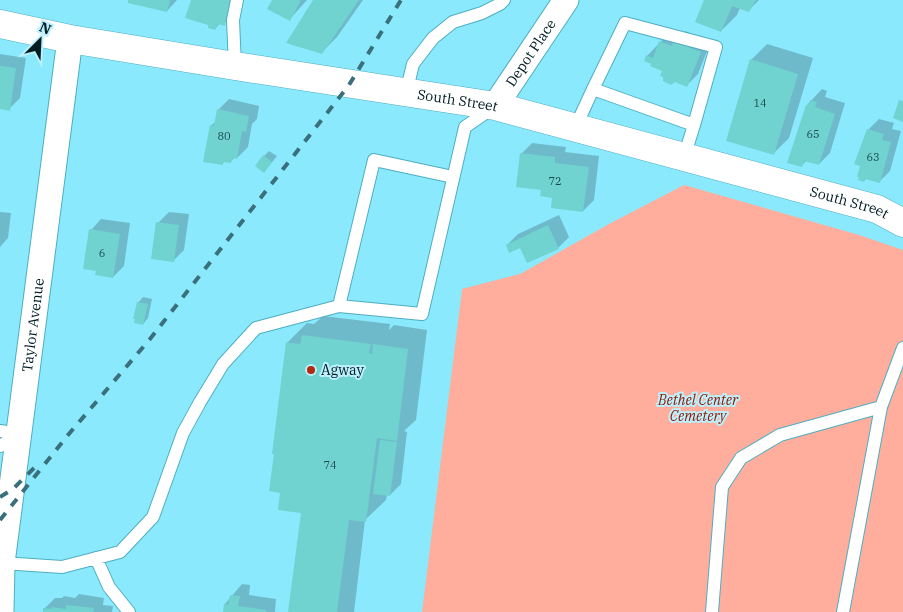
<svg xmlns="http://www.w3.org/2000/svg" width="903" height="612" viewBox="0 0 903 612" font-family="'IBM Plex Serif',serif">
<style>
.green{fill:#ffae9d}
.shadow{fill:#0003}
.building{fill:#70d3cf}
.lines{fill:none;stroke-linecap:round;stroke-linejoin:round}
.lane-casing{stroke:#4eaec1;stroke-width:14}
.street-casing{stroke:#4eaec1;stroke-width:27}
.secondary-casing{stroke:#4eaec1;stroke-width:29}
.lane{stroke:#fff;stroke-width:12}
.street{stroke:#fff;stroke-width:25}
.secondary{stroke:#fff;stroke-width:28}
.rail{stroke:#39707c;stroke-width:4;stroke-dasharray:9 9;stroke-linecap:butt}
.poi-dot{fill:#b4280d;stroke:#bbf0fc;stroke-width:2}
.labels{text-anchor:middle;stroke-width:4;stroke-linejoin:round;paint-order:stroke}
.number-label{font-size:11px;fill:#1c4a4e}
.street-label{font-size:14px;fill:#001d23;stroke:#bbf0fc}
.poi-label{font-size:14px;fill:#001d23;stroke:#bbf0fc;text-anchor:start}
.park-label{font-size:14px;font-style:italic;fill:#911700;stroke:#bbf0fc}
</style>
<rect width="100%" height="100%" fill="#8be9fd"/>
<path class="green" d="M684,185L859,235L903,250V612H422L462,289L520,274L609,224Z"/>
<path class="shadow" d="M130,0H177L167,11Z
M192,0H237L235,13L224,24L220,23L215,29Z
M274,0H307L289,20Z
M314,0H363L337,37L321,53Z
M705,0H759L748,11L740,8L737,15L721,31Z
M671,31L681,35L685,31L711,41L698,74L687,85L652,63L647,56Z
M767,44L813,58L789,138L773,154L751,60Z
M0,54L26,58L20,98L9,109L0,103Z
M822,89L827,91L825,97L845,103L830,153L819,164L807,160L801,166L807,105Z
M229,99L259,106L257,119L252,124L248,147L237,158H234L230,162L225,161L222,164L211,126L216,121L218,110Z
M879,119L894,123L892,129L901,131L890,171L879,182L867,178L864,181L862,166L868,130Z
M532,143L566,147L565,152L599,156L594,200L583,211L554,196L542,189L521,154Z
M269,151L277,156L264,172V156Z
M0,212L11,213L8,238L0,247Z
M169,212L189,214L184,250L173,261L158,223Z
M559,215L569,237L558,248L507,245L518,234Z
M101,219L130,223L124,266L113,277L91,230Z
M143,297L152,299L148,318L143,324L138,303Z
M323,316L390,324L389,330L394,325L427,330L416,420L404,431L407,432L401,484L390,495H387L386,500L365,520L354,612H290L302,512L281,491L287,343L307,323L314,324Z
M242,584L250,585L249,595L276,599L275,612H224L225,604Z
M79,594L104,598L103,605L113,606L112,612H44V609L55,598H62L64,596L75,598Z"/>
<path class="building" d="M128,0H170L167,12L128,3Z
M191,0H230L225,26L218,24L215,30L208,28V25L185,18Z
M272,0H301L290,21L267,9Z
M313,0H359L322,54L286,43Z
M704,0H756L749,12L732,6L721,32L695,22Z
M659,41L672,46L673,41L701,52L687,87L675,82L671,85L663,81V77L660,76L662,71L650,66L651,64L644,61L646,55L653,58Z
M750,59L798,74L774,155L726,141Z
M0,66L16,68L10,111L0,109Z
M810,100L817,102L815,107L835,114L819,165L804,161L802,167L787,163L806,105H808Z
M899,100L903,101V122L893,118Z
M217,109L249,116L246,132L242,131L237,159L232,158L231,163L223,162V165L203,162L210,125L214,126Z
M867,129L884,134L882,140L891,142L880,183L865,179L864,182L858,180L859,177H857L860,166L854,164Z
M520,153L555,157V163L589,167L583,212L551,208L552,198L540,196L541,190L516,187Z
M263,155L272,162L264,173L255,166Z
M156,222L179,225L174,262L151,259Z
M548,225L559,249L527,263L520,248L509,253L506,245Z
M89,229L120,234L113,278L95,275L96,271L83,269Z
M137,302L148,304L143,325L134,323L135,319H133Z
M302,335L371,344L369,353L372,354L373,344L408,349L397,441L377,438L366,522L349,520L337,612H288L301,513L278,510L280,493L269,491L274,454H272L286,342L300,344Z
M380,440L397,442L390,496L373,494Z
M230,595L240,596L238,606L266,610V612H223L224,604L228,605Z
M66,605L94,608L93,612H43V608L51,609L52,607L66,609Z"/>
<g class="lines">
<g class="lane-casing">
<path id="lane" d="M235,66L233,20L237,0
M593,89L625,23L716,47L694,125
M406,93L413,64L433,38L453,22L482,13L500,4L504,0
M575,128L593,89L694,125L684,157
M339,306L374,160L453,177
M0,431L20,434
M0,446L20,434
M96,558L109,587L129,612
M2,563L62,567L120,552L153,517L183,433L200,402L223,364L256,328L339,306L422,314L465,127L491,109
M712,612L722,487L741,458L780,435L881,407
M843,612L881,407L903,348"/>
</g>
<g class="street-casing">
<g id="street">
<path id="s1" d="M495,106L566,0"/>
<path id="s2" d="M1,612L2,563L70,39"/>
</g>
</g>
<g class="secondary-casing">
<g id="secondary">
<path id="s3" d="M0,24L70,39L235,66L495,106L877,209L903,223"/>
</g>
</g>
<use href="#lane" class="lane"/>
<use href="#street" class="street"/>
<use href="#secondary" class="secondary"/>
<path class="rail" d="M0,497L13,489L36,466
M0,520L68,435L150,339L349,85L401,0"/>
</g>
<circle class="poi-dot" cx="311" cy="370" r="5"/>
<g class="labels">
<g class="number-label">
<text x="760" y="107">14</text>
<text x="813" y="138">65</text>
<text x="224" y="140">80</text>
<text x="873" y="161">63</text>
<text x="555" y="185">72</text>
<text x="102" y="257">6</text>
<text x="330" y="469">74</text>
</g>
<g class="street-label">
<text dy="5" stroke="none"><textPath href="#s1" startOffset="64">Depot Place</textPath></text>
<text dy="5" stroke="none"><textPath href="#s3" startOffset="464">South Street</textPath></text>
<text dy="5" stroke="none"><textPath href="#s3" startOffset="869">South Street</textPath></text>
<text dy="5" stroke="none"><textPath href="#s2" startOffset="289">Taylor Avenue</textPath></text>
</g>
<g class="poi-label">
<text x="321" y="375">Agway</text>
</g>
<g class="park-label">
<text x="698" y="405">Bethel Center<tspan x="698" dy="16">Cemetery</tspan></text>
</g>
</g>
<g transform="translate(40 40) rotate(24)" stroke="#bbf0fc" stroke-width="4" paint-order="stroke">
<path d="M0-4L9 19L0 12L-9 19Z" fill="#001d23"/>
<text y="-8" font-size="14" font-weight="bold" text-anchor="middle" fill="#001d23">N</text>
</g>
</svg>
